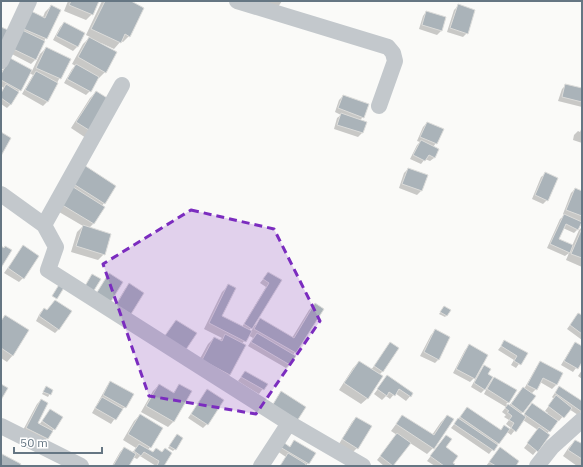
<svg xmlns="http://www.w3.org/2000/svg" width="583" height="467" viewBox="0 0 583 467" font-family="'IBM Plex Sans',sans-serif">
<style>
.shadow{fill:#0003}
.building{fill:#aab3b9;stroke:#dcdcda}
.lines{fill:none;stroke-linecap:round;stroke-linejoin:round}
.minor{stroke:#c3c8cc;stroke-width:16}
.marked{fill:#7b2cbf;fill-opacity:0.2;stroke:#7b2cbf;stroke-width:3;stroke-dasharray:8 5;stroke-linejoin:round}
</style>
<rect width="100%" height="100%" fill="#fafaf8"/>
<path class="shadow" d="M68,1H98L92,14L86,20L64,11Z
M102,1H128L129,36L123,42L121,41L114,49L101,43L100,44L105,72L99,78H98L90,91L86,95L64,83L72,69L76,66L72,64L83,44L90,37L86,35Z
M259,1H282L278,7Z
M51,6L59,10L35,60L31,64L8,52L16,34L43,17L45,12Z
M458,6L467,33L463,37L447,32L454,10Z
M426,12L441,31L437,35L419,29L423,16Z
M64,23L84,33L77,47L73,51L53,40L60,27Z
M46,48L69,60L47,102L43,106L22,94L33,75L29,73L11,104L7,108L1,104V92L4,88L1,86V73L6,63L10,59L32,71L40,54Z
M566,85L582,89V107L558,101L562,89Z
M96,92L111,101L86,138L71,128L90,98Z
M343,96L363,117L360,120L365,122L362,133L358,137L334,129L337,118L341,115L335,112L339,100Z
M427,123L436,143L433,147L434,158L430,161L425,159L421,164L410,159L417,145L420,142L417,141L423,127Z
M582,127V143L573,140L574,135L578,131L580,132Z
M408,169L426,176L421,191L417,195L399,188L404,173Z
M78,172L104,203L102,206L94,223L89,228L104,254L98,260L71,252L77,232L83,226L54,209Z
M545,174L547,200L543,204L532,199L541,177Z
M575,189L582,192V221L578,229L574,233L563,228L558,240L572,246L579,230L582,227V267L566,260L569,253L565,256L547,248L560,219L565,215L563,214L571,193Z
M23,247V278L19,282L4,273Z
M268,273L281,281L249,331L251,332L254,326L261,320L292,338L309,310L315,304L322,309L293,355L290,364L286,368L248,346L253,338L248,335L242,344L245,345L230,375L223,381L196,366L208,344L214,338L219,341L222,338L204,329L222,292L228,286L221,316L242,327L266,287L260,283Z
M129,285L143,293L113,309L125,289Z
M55,301L58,330L55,333L36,321L40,313L44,309L47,311Z
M444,307L447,315L445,317L439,314Z
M578,314L582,316V340L567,329Z
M5,317L13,355L7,362L1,358V320Z
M435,331L439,359L435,363L420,356L431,335Z
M505,341L526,354L516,368L511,365L514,360L498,350Z
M575,343L582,347V360L573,372L561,365L572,347Z
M390,344L383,371L379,375L368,398L361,404L339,390L353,368L359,362L371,370Z
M469,346L476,376L470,382L453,373L465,350Z
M541,362L562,374L556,385L552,389L540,382L536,389L531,394L521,414L523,416L532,404L547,415L548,413L545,411L554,399L552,397L559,387L582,401V411L578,415L569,409L559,421L557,420L547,434L549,436L533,455L524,448L538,430L523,420L511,435L507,432L489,454L451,428L467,408L500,431L504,427L509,430L511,428L506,424L509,420L504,417L506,415L502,412L506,407L484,394L488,386L481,393L471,387L480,371L484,367L488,385L494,378L509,402L506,404L509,406L519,392L524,389L537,366Z
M582,370V379L578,376Z
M245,372L266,384L259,394L238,381Z
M387,377L412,394L406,401L395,393L390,399L386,396L382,400L374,394Z
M111,382L125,407L120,411L111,424L92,413L107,386Z
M159,385L173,393L180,385L174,421L168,427L141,412L153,391Z
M45,389L52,390L48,397L42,394Z
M208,390L207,424L203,428L188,418Z
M41,400L36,423L39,425L50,410L54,429L43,443L22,432L37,404Z
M140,415L162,428L148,450L152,453L156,449L162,466H156L140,456L137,459L133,457L128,466H112L120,452L124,448L132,453L136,448L123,440L134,421Z
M402,416L432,435L441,422L447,416L433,448L427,454L410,443L393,466H384L377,460L397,435L391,431Z
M356,418L357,448L353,452L339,444L352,422Z
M446,436L444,447L452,466H435L427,461Z
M175,437V449L173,451L168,448Z
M575,441L579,448L582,443V466H577L563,456L569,447Z
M294,442L308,463L306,466H280L286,457L277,451L279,447H289Z
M500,448L515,466H486Z"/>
<path class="building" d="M71,1H99L93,15L69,5Z
M105,1H131L144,8L130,37L125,34L121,43L91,29Z
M458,4L475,10L468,34L450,28Z
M51,5L61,10L47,39L19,27L27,9L45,18Z
M426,11L446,17L442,31L422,25Z
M64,22L85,33L78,47L56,36Z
M1,27L8,30L1,47Z
M20,29L45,41L36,60L11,48Z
M89,37L117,52L106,73L78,57Z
M46,47L71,59L61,79L36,68Z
M10,58L32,70L21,91L1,80V74Z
M76,64L99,77L91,92L67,79Z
M36,71L58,83L48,102L25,90Z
M6,84L19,92L11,105L1,98V93Z
M565,84L582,88V102L562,97Z
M96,91L112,101L92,132L76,122Z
M343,95L369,104L364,118L338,108Z
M341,113L367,122L363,133L337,125Z
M427,122L444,129L437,144L420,137Z
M1,132L11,138L1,156Z
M421,140L439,149L435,158L429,155L425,161L413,155Z
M84,165L116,186L105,204L72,183Z
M408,168L428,175L422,191L402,184Z
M545,172L558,178L548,201L535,195Z
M70,185L105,207L94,224L59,203Z
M575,188L582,191V216L566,210Z
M564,214L582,222L578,230L566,224L559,239L573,245L570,253L550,244Z
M83,225L111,234L105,255L76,246Z
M582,228V258L571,254Z
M23,245L39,256L24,279L8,268Z
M1,246L4,248L5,246L12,250L1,268Z
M268,272L282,280L252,329L244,324L269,283L263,279Z
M109,273L123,282L110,303L96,294Z
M92,274L101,279L93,292L85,286Z
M60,283L65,286L57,299L52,296Z
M129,283L144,293L131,314L116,305Z
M228,284L236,288L222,316L252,331L246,342L209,323Z
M55,300L72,311L59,330L39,316L44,308L47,310Z
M315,303L324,309L296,353L254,329L260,318L294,338Z
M444,306L451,310L447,316L440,312Z
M578,313L582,315V334L570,325Z
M5,315L29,330L13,356L1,348V321Z
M176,320L197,333L185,351L164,337Z
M435,329L450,337L439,360L424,352Z
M257,333L296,356L290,365L251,342Z
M225,334L246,345L230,375L202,360L214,337L222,341Z
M504,340L528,353L521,365L514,361L517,356L501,346Z
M390,342L399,348L383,372L374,366Z
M575,342L582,346V362L578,369L564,361Z
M469,344L488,355L475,379L456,369Z
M359,361L383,376L368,399L344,383Z
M540,361L563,373L557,385L543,378L537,390L527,385Z
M484,365L491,369L488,374L493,377L485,390L474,383Z
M245,371L268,384L264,390L241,377Z
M387,375L413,393L411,397L399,389L395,396L389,392L387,396L377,389Z
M494,377L517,390L509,403L487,389Z
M110,381L134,394L126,408L103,395Z
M1,384L8,388L1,400Z
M159,384L174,393L179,384L192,391L174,422L146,406Z
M46,386L53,390L51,395L43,392Z
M559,386L582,401V412L555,393Z
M523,387L536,396L523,413L511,404Z
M207,389L224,400L208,425L191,414Z
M281,391L306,407L297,421L272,406Z
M556,395L572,408L564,418L548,406Z
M102,397L123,409L116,420L95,408Z
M41,399L48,403L38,423L53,431L48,439L26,428Z
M532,403L558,421L550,432L524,414Z
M508,404L526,417L516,432L511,428L514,423L509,420L512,416L507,412L509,411L505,408Z
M467,407L501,430L504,425L510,429L499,444L460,417Z
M50,409L63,417L55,430L42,421Z
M140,414L163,428L151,448L128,434Z
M402,415L434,435L447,415L454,419L434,449L396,424Z
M356,417L372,426L358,449L342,439Z
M458,418L498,445L494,451L454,424Z
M539,427L550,435L538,452L527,443Z
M397,433L411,443L393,466L380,456Z
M177,434L183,438L176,450L169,446Z
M446,435L452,439L446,447L458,456L453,463L455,464L453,466H444L430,456Z
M294,440L316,453L309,464L280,447L283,442L290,447Z
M575,440L581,443L582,441V459L568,450Z
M139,444L153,452L156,448L162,452L165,448L172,453L164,466H157L159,461L144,452L141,456L134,451Z
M124,447L136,454L129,466H113Z
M500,447L519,461L516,466H496L489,462Z
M288,453L306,464L305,466H280Z
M2,454L21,464L20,466H1Z"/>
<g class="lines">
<path class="minor" d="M237,1L388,47L393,53L395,61L379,106
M1,61L29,1
M1,194L44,225L56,247L48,270L289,423L363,466
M44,225L122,85
M1,426L81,466
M261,466L289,423
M537,466L552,447L582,420"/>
</g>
<path class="marked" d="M191,210L274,229L320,321L256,414L149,396L103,264Z"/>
<rect width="583" height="467" fill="none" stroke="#657683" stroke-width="4"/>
<path d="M14 447v6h88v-6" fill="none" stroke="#657683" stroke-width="2"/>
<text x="20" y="447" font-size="12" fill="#657683" stroke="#ffffff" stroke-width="3" paint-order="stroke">50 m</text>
</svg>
